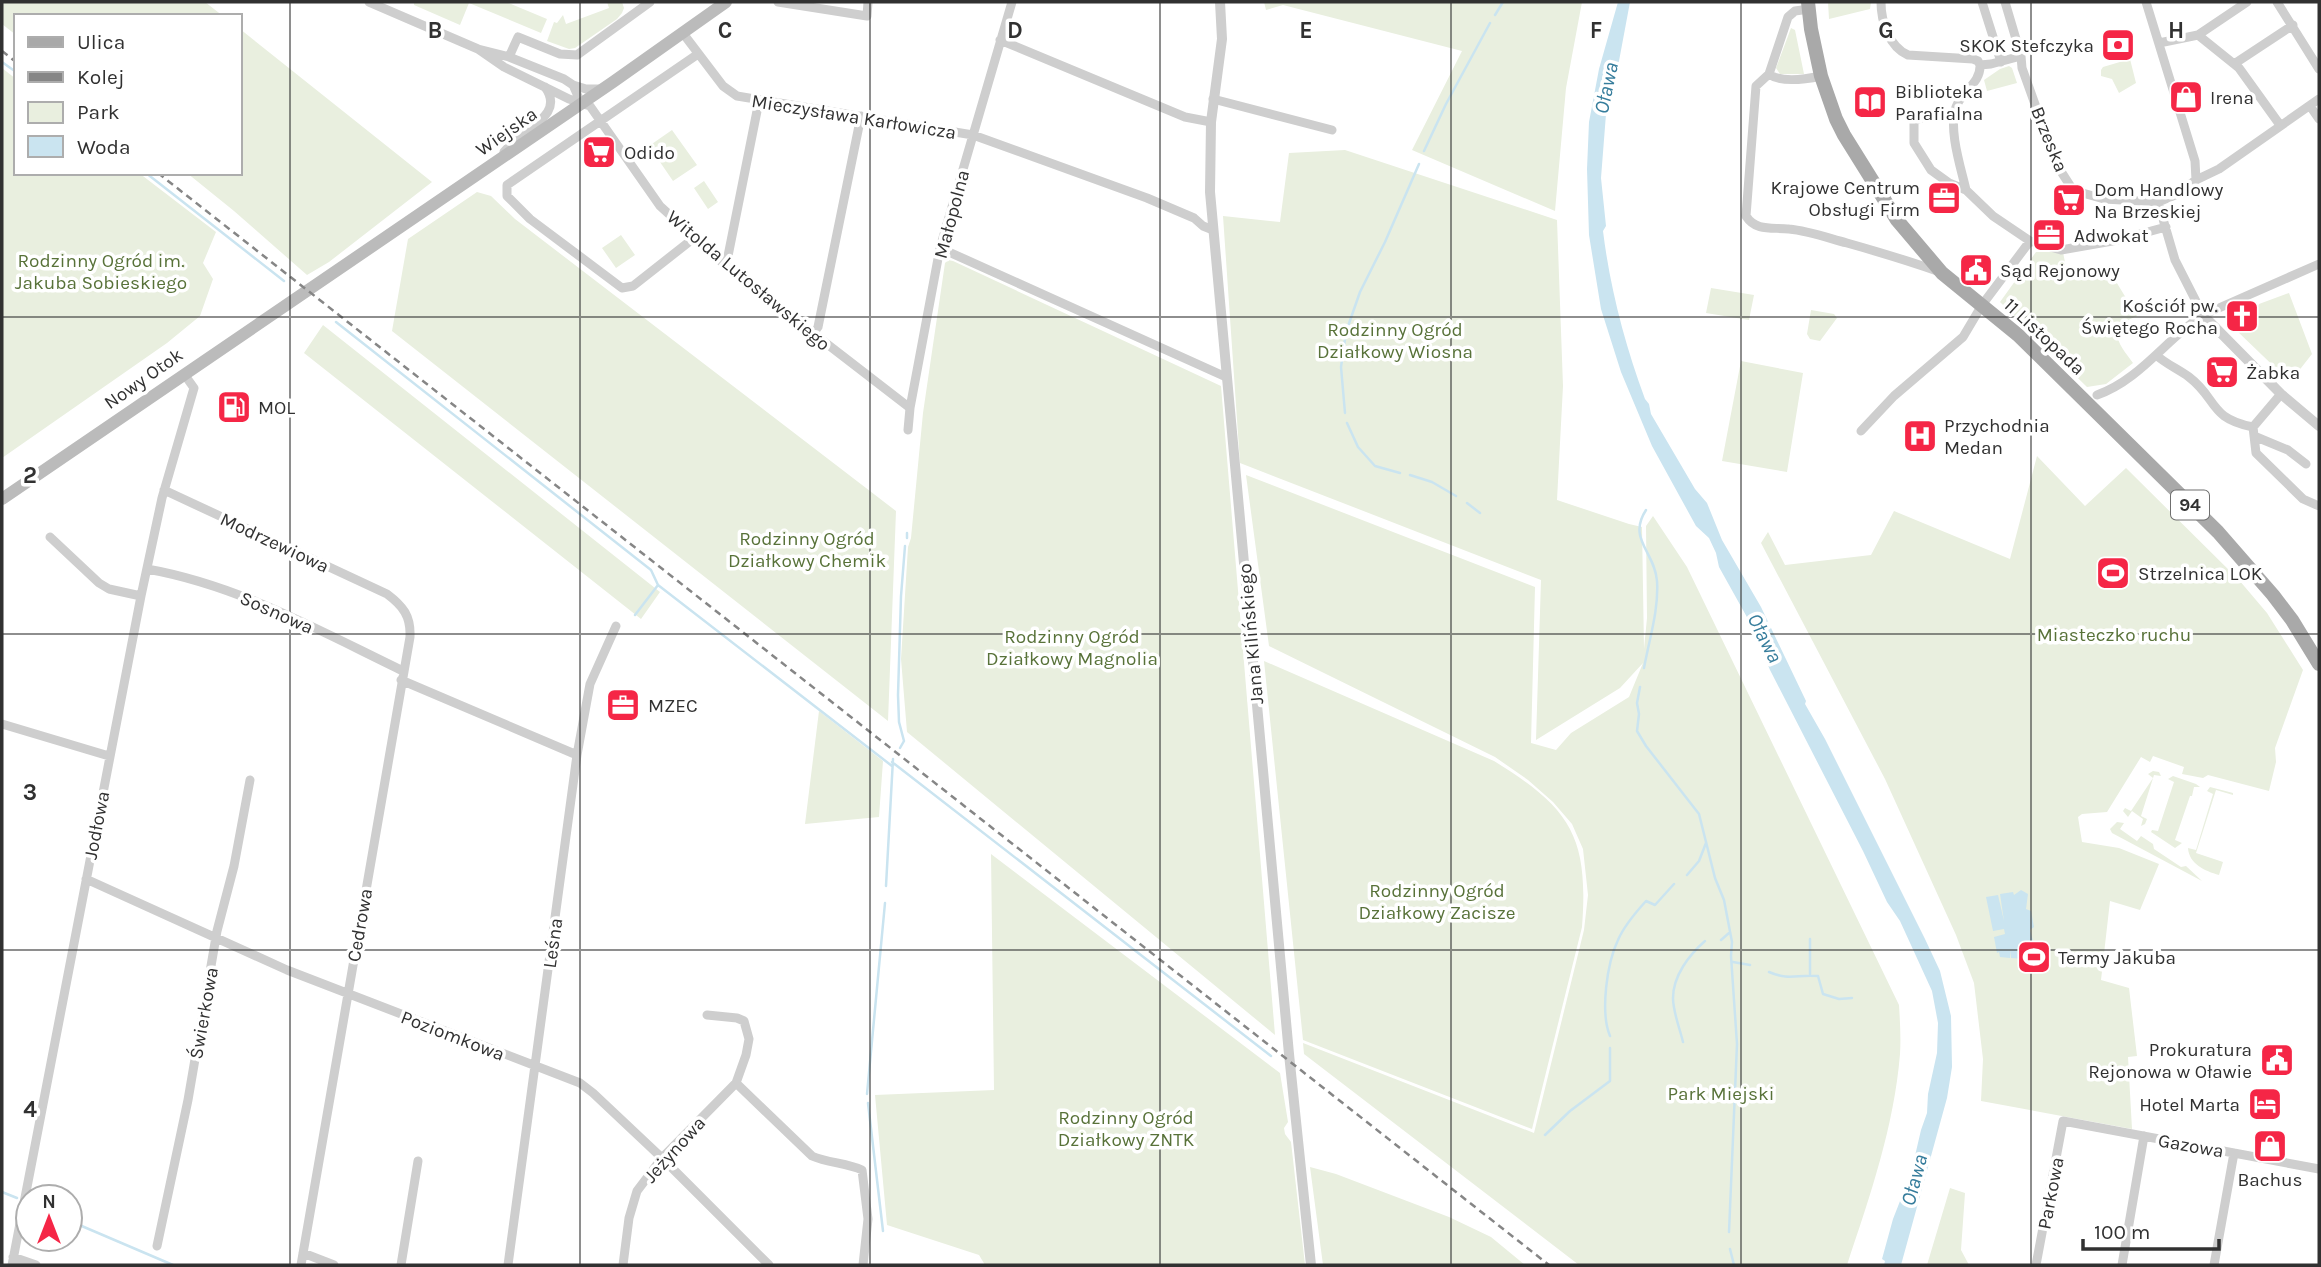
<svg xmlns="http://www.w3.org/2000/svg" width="2321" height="1267" viewBox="0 0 2321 1267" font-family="Karla,sans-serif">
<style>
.green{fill:#e9efdf}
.water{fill:#cae4f0}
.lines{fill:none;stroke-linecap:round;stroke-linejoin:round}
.stream{stroke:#cae4f0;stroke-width:2.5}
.minor{stroke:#cecece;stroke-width:9}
.tertiary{stroke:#cecece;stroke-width:10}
.secondary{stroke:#bbb;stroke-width:12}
.primary{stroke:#a9a9a9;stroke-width:14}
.rail{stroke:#868686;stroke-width:2.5;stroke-dasharray:7 5;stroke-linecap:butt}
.grid{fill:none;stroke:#313131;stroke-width:2;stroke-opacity:0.55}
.labels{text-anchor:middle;stroke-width:7;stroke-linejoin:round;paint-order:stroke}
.shield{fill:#fff;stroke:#6f6f6f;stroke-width:2}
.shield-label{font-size:18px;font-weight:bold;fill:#313131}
.poi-label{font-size:19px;fill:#313131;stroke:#fff;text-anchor:start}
.street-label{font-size:19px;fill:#313131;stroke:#fff}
.park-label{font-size:19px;fill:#587239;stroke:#fff}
.water-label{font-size:21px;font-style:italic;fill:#367d9c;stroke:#fff}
.grid-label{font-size:23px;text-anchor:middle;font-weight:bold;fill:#313131;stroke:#fff;stroke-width:7;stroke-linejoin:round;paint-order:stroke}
</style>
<rect width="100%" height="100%" fill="#fff"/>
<path class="green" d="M2,2H205L223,16H16V35L2,24Z
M414,2H506L547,19L541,33L469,3L460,25L414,5Z
M607,2H622L624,8L622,13L617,19L575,48L569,49L547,41L554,22L557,23L563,15L566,24L609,8Z
M1264,2H1582L1566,88L1555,211L1412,150L1462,51L1283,5L1266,10Z
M1828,2H1871L1870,9L1829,19Z
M1791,28L1795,30L1804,74H1780L1776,68Z
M240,29L432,182L329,262L307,275L234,211L187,173H240Z
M2130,59L2136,83L2119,93L2112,79L2101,76V70L2103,67Z
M2009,66L2012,68L2017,83L1987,91L1984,80L2000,69Z
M2,68L16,79V173H139L216,232L203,263L213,279L200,316L167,343L2,458Z
M672,130L697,165L673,181L649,146Z
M1345,150L1557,220L1563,386L1557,500L1629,524L1642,527L1644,649L1647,618L1646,526L1653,516L1687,567L1899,1005C1900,1021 1901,1038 1900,1054C1894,1127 1870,1196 1847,1265H1579L1304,1054L1303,1043L1534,1133L1584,930L1588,895L1583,849L1572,824L1553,802L1528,780L1495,757L1269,646L1246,475L1535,587L1531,743L1556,750L1571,733L1629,697L1643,663L1620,688L1536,740L1541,580L1240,463L1223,216L1280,222L1289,153Z
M704,181L718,202L708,209L694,188Z
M477,192L491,196L515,219L896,511L888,721L392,331L408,239Z
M621,235L635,255L616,268L602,248Z
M2036,252H2063L2067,273L2074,278L2112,275L2137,316L2119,324C2113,340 2124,350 2133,363L2106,384L2087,387L2000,302Z
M948,260L953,261L1221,386L1275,1035L907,732L901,659L908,547L911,538L923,413L945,263Z
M1711,288L1754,295L1749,320L1706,313Z
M2289,293L2312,354L2290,382L2236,330L2255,315L2259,304Z
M1811,310L1834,314L1837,318L1820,341L1810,339L1807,334Z
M323,325L660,592L641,619L304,353Z
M1741,361L1803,373L1787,472L1722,461Z
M2037,456L2085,506L2126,468L2239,580L2267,613L2303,670L2275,748L2276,762L2269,791L2208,775L2203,778L2182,774L2184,767L2153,756L2150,762L2141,757L2107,812L2082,814L2078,817L2082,842L2119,848L2159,864L2140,910L2110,901L2101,980L2129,988L2137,1056L2128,1057L2132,1129L1981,1101L1983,1059L1974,983L1956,935L1885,779L1761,543L1768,532L1785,565L1871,555L1894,511L2010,559Z
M1264,661L1494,761C1570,808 1589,836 1582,927L1532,1129L1303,1040Z
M819,711L883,761L879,817L805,824Z
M2153,771L2159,772L2161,776L2154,775L2141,816L2147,819L2145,824L2141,826L2143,819L2132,811L2128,817L2123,811L2125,808L2131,811L2153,778L2148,774Z
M2173,776L2196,784L2200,787H2194L2192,796H2190L2175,840L2182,843L2175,848L2151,832L2152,830L2158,831L2174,782L2168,779Z
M2210,787L2233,793V795L2216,790L2196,853L2223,862L2219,875C2205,871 2189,864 2188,848L2196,850L2213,794L2207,791Z
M2117,822L2124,823L2120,829L2137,841L2141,836L2153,844L2154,849L2181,867L2186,866L2202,881L2112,833L2110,829Z
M991,854L1280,1073L1288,1122L1284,1128L1285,1134L1291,1142L1305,1265H985L979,1255L887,1225L875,1095L994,1090Z
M1310,1167L1336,1174L1449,1217L1491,1237L1525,1265H1323Z
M1950,1188L1965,1193L1961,1250L1969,1265H1927Z"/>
<path class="water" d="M1618,2H1630L1619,61L1606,114L1601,178L1606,226L1603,231C1610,288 1625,345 1645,399L1649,404L1651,414L1695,489L1707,503L1722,540L1761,607L1806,701L1805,704L1825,739L1925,939L1940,971L1951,1016L1952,1067L1947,1098L1901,1265H1884L1885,1261L1882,1259L1893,1219L1911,1173L1921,1130L1927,1113L1928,1094L1937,1053L1938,1023L1932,991L1900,921L1887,902L1863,851L1770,670L1748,619L1719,567L1716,553L1709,538L1696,526L1652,446L1621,372L1601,309L1589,235L1587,169L1589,122L1599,69Z
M2021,890L2028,894L2026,909L2031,911L2034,927L2030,930L2033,941H2037L2038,949L2026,950L2025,959L2011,958V950L2010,958L2000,957L1999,952L1997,953L1994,937L2005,934L2004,929L1993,931L1986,897L1998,895L2004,921L2000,894L2013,892L2014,895Z"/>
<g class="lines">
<path class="stream" d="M1495,15L1503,2
M2,62L16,72
M1424,151L1446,104L1490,23
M146,173L284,281
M336,322L651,570L658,585L892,766
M1345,413L1341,367L1346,332L1360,292L1385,242L1419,164
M1347,423L1358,447L1375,466L1400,473
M1410,475L1432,482L1456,496
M1467,503L1480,513
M907,538V533
M635,615L658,585
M1644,668C1649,640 1659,610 1657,581C1655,552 1627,539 1646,510
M1640,687L1637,703L1639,714L1637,731L1646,746L1699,814L1715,878L1724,900L1732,942L1731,956L1737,1044L1729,1232
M900,748L904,741L899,722L898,695L901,596L905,546
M892,762L1271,1056
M1687,875L1699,861L1706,843
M886,886L893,759
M1721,940L1729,933
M1733,962L1750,965
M1769,972C1790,981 1797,974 1818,976L1823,994L1839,999L1852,998
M1810,974V939
M1610,1036C1600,1012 1607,963 1618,940C1624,926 1636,912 1646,901L1655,905L1674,884
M1683,1042C1680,1029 1673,1012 1673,998C1673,976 1689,955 1705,941
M867,1094L885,903
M868,1103L883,1231
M1545,1135L1570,1111L1610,1081V1048
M2,1192L17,1198
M70,1221L173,1265
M1730,1249L1734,1265"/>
<path class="minor" d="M369,2L478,49L509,57L564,79L573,85L581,103
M778,2L867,16L868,2
M1881,2C1881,21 1889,47 1908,55L1973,59L1978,61L1980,65
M1982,2L2001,62
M2005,2L2021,56L2022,68L2055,160L2062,173L2071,187L2079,192L2104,199L2158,202L2175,195L2196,180L2219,169L2319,99
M2146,2L2195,161L2196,180
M2277,2L2319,69
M1809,9L1795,11L1788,17L1769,74L1756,86L1746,216C1756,232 1773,227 1789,229C1809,231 1828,238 1847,243C1879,252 1909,261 1940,272
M682,32L723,86L737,96L973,135L1147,198L1194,218L1203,226L1213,230
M2198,35L2239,68L2280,125
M1000,40L1185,117L1211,122
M2159,43L2198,35L2247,2
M478,49L504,67L569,99L590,106L660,206L726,266L910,408
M509,57L518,37L560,54L577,55L650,2
M2234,64L2293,25
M1980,65L1991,64L2021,56
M1769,74C1781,83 1807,79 1821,76
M573,85L586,89H602
M1213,99L1332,130
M2310,106L2319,119
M1954,116C1941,116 1926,114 1914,121V143L1931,170L1949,183L1966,190L1993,216L2030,241L2061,250L2118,240L2166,227
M504,152C509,146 514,141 521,136C537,123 562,110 545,87
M1966,190C1961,168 1948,129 1956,107C1962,91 1981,83 1980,65
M2158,202L2175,260L2203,315
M694,238L633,286L622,288L530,219L507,196V185L698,54
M940,248L1226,377
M726,266L759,101
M813,334L818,327L861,116
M2156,355C2166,364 2178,369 2189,377C2218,399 2208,418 2253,427
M2097,395C2140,380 2166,339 2203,315L2319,264
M2253,427L2256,453L2303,499L2319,506
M2253,427L2281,394
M908,430L910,408L940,248L1012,2
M1861,431L1894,396L1963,337L1982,305L2030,241
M2254,436L2288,450L2306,464
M164,490L387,594C403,606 411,616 410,637L301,1265
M50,537L99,583L109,589L141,596
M147,569C238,585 320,631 403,671
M401,680L577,755
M2,724L109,756
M86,879L287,970L580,1083L593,1093L662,1158L769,1265
M736,1083L812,1156C828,1163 847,1163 862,1170L868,1219L863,1265
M157,1246L188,1100L217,931L234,866L250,780
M303,1253L334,1265
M13,1257L36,1265
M12,1265L141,596L162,498L194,388L184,374
M401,1265L418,1161
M508,1265L577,755L590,684L616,626
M623,1265L629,1218L637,1191L662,1158L736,1083L746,1055L749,1039L744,1021L737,1018L707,1015
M2036,1265L2063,1121L2319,1169
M2122,1265L2144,1136
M2214,1265L2234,1153"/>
<path class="tertiary" d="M1220,2L1222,39L1211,122L1210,192L1289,1054L1311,1265
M2203,315L2281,394L2319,426"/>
<path class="secondary" d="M2,499L613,82L726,2"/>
<path class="primary" d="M1808,2L1811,29L1821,76L1836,119L1844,135L1897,220L1942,273L2018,335L2218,532L2273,595L2292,620L2319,664"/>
<path class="rail" d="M2,51L16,62
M158,173L1549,1265"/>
</g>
<path class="grid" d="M290,2V1265M580,2V1265M870,2V1265M1160,2V1265M1451,2V1265M1741,2V1265M2031,2V1265M2,317H2319M2,634H2319M2,950H2319"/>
<defs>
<g id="bank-square" transform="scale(1.75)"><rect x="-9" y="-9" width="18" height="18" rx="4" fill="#f52646" stroke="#fff"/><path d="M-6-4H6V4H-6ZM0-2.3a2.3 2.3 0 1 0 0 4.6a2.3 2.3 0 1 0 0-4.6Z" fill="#fff"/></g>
<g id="shop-square" transform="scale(1.75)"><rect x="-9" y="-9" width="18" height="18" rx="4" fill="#f52646" stroke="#fff"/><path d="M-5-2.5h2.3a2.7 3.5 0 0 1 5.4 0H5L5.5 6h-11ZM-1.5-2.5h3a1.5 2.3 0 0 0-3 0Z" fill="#fff"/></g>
<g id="library-square" transform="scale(1.75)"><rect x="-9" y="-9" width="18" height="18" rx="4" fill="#f52646" stroke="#fff"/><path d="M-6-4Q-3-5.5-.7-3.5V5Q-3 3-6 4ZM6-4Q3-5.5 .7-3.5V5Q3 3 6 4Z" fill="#fff"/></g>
<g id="supermarket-square" transform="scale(1.75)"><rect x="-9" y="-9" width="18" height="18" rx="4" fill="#f52646" stroke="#fff"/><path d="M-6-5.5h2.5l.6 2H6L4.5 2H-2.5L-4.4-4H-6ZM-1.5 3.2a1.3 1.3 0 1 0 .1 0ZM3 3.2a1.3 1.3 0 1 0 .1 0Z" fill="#fff"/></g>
<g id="office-square" transform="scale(1.75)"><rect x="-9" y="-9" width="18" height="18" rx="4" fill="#f52646" stroke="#fff"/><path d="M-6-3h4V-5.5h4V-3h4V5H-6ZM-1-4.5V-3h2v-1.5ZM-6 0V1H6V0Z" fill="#fff"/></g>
<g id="civic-square" transform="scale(1.75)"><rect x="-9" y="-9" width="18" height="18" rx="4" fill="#f52646" stroke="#fff"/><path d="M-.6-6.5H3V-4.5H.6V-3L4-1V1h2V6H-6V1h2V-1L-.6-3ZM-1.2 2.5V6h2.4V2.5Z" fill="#fff"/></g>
<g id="church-square" transform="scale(1.75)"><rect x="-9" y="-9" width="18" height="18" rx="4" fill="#f52646" stroke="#fff"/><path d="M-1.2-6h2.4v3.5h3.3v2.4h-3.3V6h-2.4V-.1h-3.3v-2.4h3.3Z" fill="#fff"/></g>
<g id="fuel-square" transform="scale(1.75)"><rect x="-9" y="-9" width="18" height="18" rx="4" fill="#f52646" stroke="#fff"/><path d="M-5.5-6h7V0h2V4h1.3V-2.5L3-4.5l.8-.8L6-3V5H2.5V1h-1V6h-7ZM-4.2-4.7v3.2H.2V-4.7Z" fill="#fff"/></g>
<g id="hospital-square" transform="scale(1.75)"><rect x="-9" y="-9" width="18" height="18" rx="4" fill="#f52646" stroke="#fff"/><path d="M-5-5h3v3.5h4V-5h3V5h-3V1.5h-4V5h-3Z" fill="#fff"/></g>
<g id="stadium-square" transform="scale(1.75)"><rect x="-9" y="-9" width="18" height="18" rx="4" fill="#f52646" stroke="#fff"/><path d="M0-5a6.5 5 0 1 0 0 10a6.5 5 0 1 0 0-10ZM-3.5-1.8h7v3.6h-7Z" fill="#fff"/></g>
<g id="hotel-square" transform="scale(1.75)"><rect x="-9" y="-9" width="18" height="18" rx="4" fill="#f52646" stroke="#fff"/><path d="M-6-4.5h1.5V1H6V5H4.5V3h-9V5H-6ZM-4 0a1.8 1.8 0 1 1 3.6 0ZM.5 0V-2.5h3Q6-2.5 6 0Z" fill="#fff"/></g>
</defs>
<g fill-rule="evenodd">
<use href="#bank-square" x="2118" y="45"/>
<use href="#shop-square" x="2186" y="97"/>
<use href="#library-square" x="1870" y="102"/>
<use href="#supermarket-square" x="599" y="152"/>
<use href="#office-square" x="1944" y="198"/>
<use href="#supermarket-square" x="2069" y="200"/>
<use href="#office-square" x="2049" y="235"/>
<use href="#civic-square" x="1976" y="270"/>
<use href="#church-square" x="2242" y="316"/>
<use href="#supermarket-square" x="2222" y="372"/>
<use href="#fuel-square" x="234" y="407"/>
<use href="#hospital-square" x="1920" y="436"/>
<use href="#stadium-square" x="2113" y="573"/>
<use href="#office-square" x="623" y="705"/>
<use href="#stadium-square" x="2034" y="957"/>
<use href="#civic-square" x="2277" y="1060"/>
<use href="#hotel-square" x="2265" y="1104"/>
<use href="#shop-square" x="2270" y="1146"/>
</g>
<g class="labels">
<rect class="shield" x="2171" y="490.5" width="38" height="29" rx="5"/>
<g class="shield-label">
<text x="2190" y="511">94</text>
</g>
<g class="poi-label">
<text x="2094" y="52" text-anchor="end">SKOK Stefczyka</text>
<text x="1895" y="98">Biblioteka<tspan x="1895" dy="22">Parafialna</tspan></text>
<text x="2210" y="104">Irena</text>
<text x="624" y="159">Odido</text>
<text x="1920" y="194" text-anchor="end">Krajowe Centrum<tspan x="1920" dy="22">Obsługi Firm</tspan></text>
<text x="2094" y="196">Dom Handlowy<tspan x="2094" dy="22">Na Brzeskiej</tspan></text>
<text x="2074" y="242">Adwokat</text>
<text x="2000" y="277">Sąd Rejonowy</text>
<text x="2218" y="312" text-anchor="end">Kościół pw.<tspan x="2218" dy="22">Świętego Rocha</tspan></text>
<text x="2246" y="379">Żabka</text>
<text x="258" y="414">MOL</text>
<text x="1944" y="432">Przychodnia<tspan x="1944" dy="22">Medan</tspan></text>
<text x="2138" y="580">Strzelnica LOK</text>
<text x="648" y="712">MZEC</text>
<text x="2058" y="964">Termy Jakuba</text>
<text x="2252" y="1056" text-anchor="end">Prokuratura<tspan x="2252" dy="22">Rejonowa w Oławie</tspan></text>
<text x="2240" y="1111" text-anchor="end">Hotel Marta</text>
<text x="2270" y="1186" text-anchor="middle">Bachus</text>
</g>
<g class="street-label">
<text transform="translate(854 116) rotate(9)" y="7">Mieczysława Karłowicza</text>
<text transform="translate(506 131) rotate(-35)" y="7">Wiejska</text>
<text transform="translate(2050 139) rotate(68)" y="7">Brzeska</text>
<text transform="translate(951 214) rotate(-75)" y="7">Małopolna</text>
<text transform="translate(749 280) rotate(40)" y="7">Witolda Lutosławskiego</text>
<text transform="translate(2045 336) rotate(43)" y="7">11 Listopada</text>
<text transform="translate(143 378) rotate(-35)" y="7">Nowy Otok</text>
<text transform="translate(275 542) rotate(25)" y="7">Modrzewiowa</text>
<text transform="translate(277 612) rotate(24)" y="7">Sosnowa</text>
<text transform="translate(1250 634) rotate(-95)" y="7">Jana Kilińskiego</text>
<text transform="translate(96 825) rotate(-79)" y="7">Jodłowa</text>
<text transform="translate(359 925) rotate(-80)" y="7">Cedrowa</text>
<text transform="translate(552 943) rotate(-82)" y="7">Leśna</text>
<text transform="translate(203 1013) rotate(-80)" y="7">Świerkowa</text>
<text transform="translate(453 1035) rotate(21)" y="7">Poziomkowa</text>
<text transform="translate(2191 1145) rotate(10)" y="7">Gazowa</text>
<text transform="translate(674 1149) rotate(-48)" y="7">Jeżynowa</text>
<text transform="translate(2050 1193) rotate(-79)" y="7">Parkowa</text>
</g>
<g class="park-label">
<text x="101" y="267">Rodzinny Ogród im.<tspan x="101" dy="22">Jakuba Sobieskiego</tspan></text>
<text x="1395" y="336">Rodzinny Ogród<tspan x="1395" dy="22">Działkowy Wiosna</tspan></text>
<text x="807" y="545">Rodzinny Ogród<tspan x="807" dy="22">Działkowy Chemik</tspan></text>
<text x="2114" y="641">Miasteczko ruchu</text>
<text x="1072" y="643">Rodzinny Ogród<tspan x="1072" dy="22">Działkowy Magnolia</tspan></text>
<text x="1437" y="897">Rodzinny Ogród<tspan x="1437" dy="22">Działkowy Zacisze</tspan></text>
<text x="1721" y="1100">Park Miejski</text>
<text x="1126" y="1124">Rodzinny Ogród<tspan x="1126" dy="22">Działkowy ZNTK</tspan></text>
</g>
<g class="water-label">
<text transform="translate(1606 88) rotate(-78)" y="7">Oława</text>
<text transform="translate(1765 638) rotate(63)" y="7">Oława</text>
<text transform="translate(1914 1180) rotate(-75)" y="7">Oława</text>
</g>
</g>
<g class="grid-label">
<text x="435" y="38">B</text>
<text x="725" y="38">C</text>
<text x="1015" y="38">D</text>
<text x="1306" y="38">E</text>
<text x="1596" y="38">F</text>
<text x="1886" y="38">G</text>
<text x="2176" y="38">H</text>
<text x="30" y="483">2</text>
<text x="30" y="800">3</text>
<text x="30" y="1117">4</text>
</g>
<rect width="2321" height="1267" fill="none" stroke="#313131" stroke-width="7"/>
<rect x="14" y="14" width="228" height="161" fill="#ffffff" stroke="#adadad" stroke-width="2"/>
<rect x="28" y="37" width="35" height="10" fill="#a9a9a9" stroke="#adadad" stroke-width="2"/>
<text x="77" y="49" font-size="21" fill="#313131">Ulica</text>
<rect x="28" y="72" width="35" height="10" fill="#868686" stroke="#adadad" stroke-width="2"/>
<text x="77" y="84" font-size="21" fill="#313131">Kolej</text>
<rect x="28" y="102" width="35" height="21" fill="#e9efdf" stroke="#adadad" stroke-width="2"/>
<text x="77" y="119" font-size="21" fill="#313131">Park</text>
<rect x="28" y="136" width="35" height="21" fill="#cae4f0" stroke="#adadad" stroke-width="2"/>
<text x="77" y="154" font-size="21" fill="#313131">Woda</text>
<g transform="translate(49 1218)"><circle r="33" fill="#ffffff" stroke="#adadad" stroke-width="2"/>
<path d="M0-5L12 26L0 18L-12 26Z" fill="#f52646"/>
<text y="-10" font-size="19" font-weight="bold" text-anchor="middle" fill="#313131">N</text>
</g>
<path d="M2083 1239v10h136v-10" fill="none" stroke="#313131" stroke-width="3.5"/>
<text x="2094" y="1239" font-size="21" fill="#313131" stroke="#ffffff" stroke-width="5" paint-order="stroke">100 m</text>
</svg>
